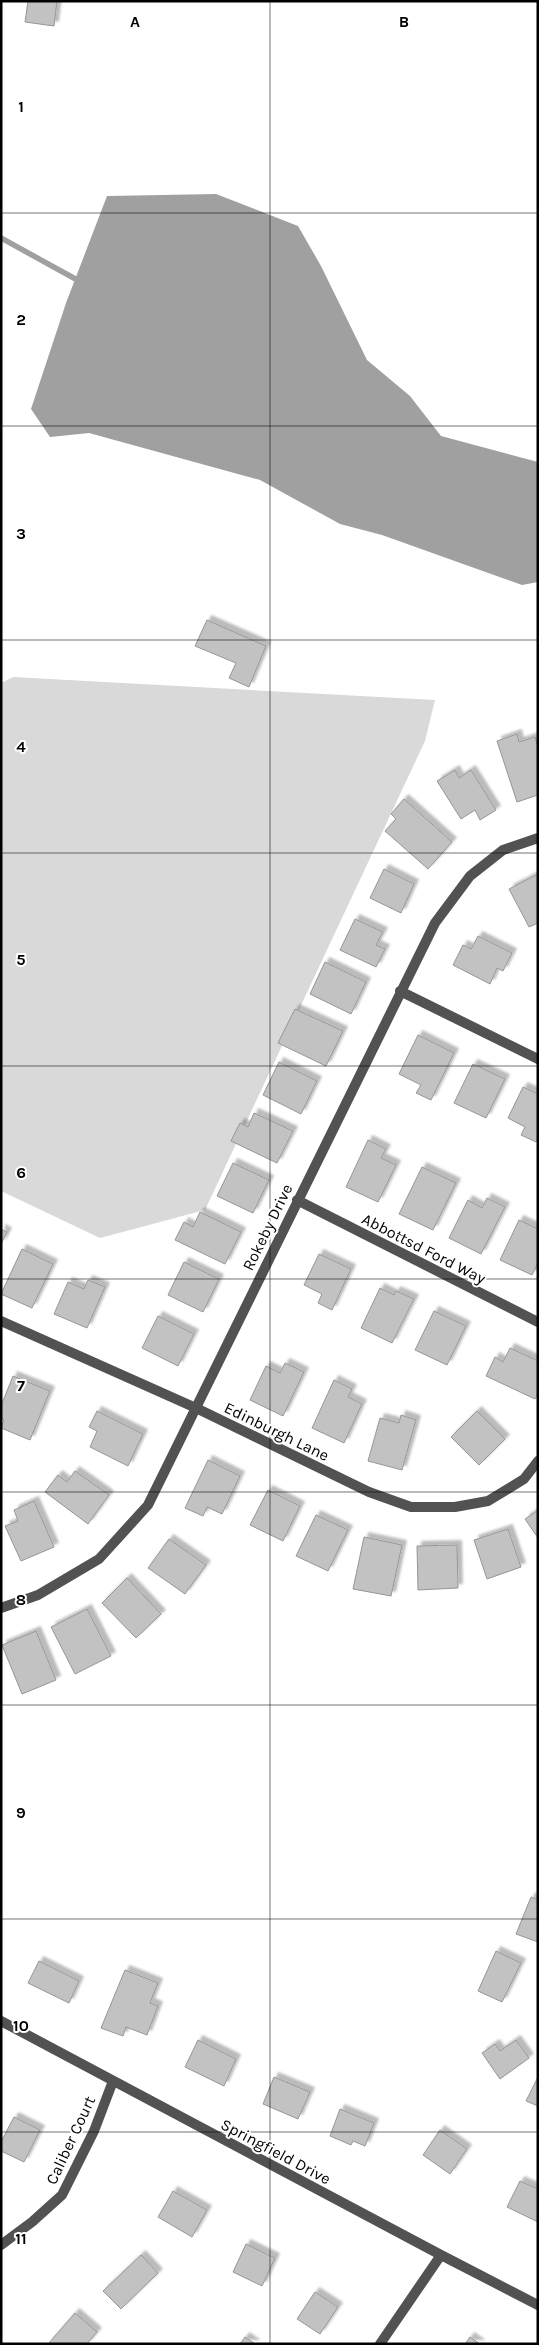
<svg xmlns="http://www.w3.org/2000/svg" width="539" height="2345" viewBox="0 0 539 2345" font-family="Karla,sans-serif">
<style>
.green{fill:#d9d9d9}
.water{fill:#a0a0a0}
.lines{fill:none;stroke-linecap:round;stroke-linejoin:round}
.stream{stroke:#a0a0a0;stroke-width:5.5}
.building{fill:#c2c2c2;stroke:#969696;filter:url(#shadow)}
.street{stroke:#525252;stroke-width:10}
.grid{fill:none;stroke:#000;stroke-width:1;stroke-opacity:0.55}
.labels{text-anchor:middle;stroke-width:4;stroke-linejoin:round;paint-order:stroke}
.street-label{font-size:16px;fill:#000;stroke:#fff}
.grid-label{font-size:16px;text-anchor:middle;font-weight:bold;fill:#000;stroke:#fff;stroke-width:4;stroke-linejoin:round;paint-order:stroke}
</style>
<defs>
<filter id="shadow"><feDropShadow dx="4.5" dy="-4.5" stdDeviation="1" flood-color="#0004"/></filter>
</defs>
<rect width="100%" height="100%" fill="#fff"/>
<path class="green" d="M13,677L435,700L425,741L205,1210L100,1238L1,1191V683Z"/>
<path class="water" d="M216,194L298,226L321,266L367,360L410,396L441,436L538,462V582L522,585L382,535L340,524L260,480L89,433L50,437L31,409L66,303L107,196Z"/>
<g class="lines">
<path class="stream" d="M1,238L81,282"/>
</g>
<path class="building" d="M28,1H57L54,26L25,22Z
M207,620L266,646L249,687L229,678L236,663L195,646Z
M517,734L519,742L535,737L538,747V795L517,802L497,741Z
M455,770L459,778L471,770L496,810L480,820L475,810L461,819L437,781Z
M404,799L452,842L428,869L385,831L396,819L391,814Z
M384,869L414,884L401,913L370,898Z
M538,874V923L529,927L509,889Z
M355,919L383,932L376,945L385,949L376,967L340,950Z
M478,936L512,953L503,971L497,968L490,984L453,965L463,945L471,949Z
M325,962L366,982L351,1014L310,994Z
M295,1009L343,1031L326,1066L278,1043Z
M418,1035L454,1053L431,1100L416,1093L421,1085L399,1074Z
M279,1062L317,1081L301,1114L263,1095Z
M473,1064L505,1079L486,1118L454,1103Z
M523,1087L538,1094V1138L536,1142L521,1135L525,1127L508,1118Z
M254,1113L293,1131L277,1163L231,1141L240,1123L248,1127Z
M368,1140L386,1149L381,1158L396,1165L378,1202L346,1187Z
M233,1163L269,1180L253,1213L217,1196Z
M422,1167L456,1183L433,1230L399,1214Z
M487,1198L505,1207L481,1254L449,1238L468,1200L482,1208Z
M200,1212L241,1232L225,1264L175,1240L184,1222L193,1227Z
M519,1220L538,1229V1263L532,1275L500,1260Z
M1,1229L7,1232L1,1244Z
M22,1249L53,1264L32,1308L1,1294Z
M319,1254L351,1269L332,1310L318,1303L322,1294L304,1285Z
M184,1262L219,1279L203,1312L168,1295Z
M88,1280L105,1287L87,1328L54,1314L68,1282L84,1289Z
M380,1288L394,1295L396,1291L414,1299L392,1343L361,1328Z
M434,1311L466,1326L447,1365L415,1350Z
M158,1316L194,1334L178,1366L142,1348Z
M510,1348L538,1361V1394L535,1399L486,1376L495,1357L503,1362Z
M285,1363L304,1372L283,1416L250,1400L266,1366L280,1373Z
M13,1376L50,1391L30,1440L1,1428L4,1420L1,1418V1406Z
M334,1380L352,1389L348,1397L362,1404L344,1443L312,1428Z
M97,1411L143,1434L128,1466L90,1447L97,1431L89,1427Z
M477,1411L505,1439L479,1465L451,1437Z
M401,1415L416,1420L402,1470L368,1461L380,1418L399,1423Z
M208,1460L240,1476L222,1514L207,1507L203,1516L185,1508Z
M75,1471L109,1495L88,1524L45,1492L58,1475L67,1482Z
M268,1490L300,1506L283,1541L250,1525Z
M34,1501L54,1547L21,1561L5,1526L18,1521L14,1510Z
M538,1510V1538L525,1519Z
M316,1515L348,1530L328,1571L296,1556Z
M508,1529L521,1567L487,1579L474,1540Z
M364,1537L402,1545L391,1596L353,1589Z
M169,1539L206,1565L185,1594L148,1568Z
M457,1545L458,1588L418,1590L417,1546Z
M127,1578L161,1614L136,1638L102,1603Z
M87,1609L111,1656L75,1674L51,1627Z
M36,1631L56,1680L22,1694L2,1645Z
M531,1897L538,1900V1942L516,1934Z
M496,1951L521,1963L502,2002L478,1991Z
M39,1961L79,1981L69,2003L28,1983Z
M125,1970L158,1983L150,2003L158,2006L147,2035L126,2027L123,2036L101,2028Z
M198,2040L236,2059L224,2086L185,2067Z
M516,2040L529,2058L500,2079L482,2053L495,2044L500,2051Z
M274,2077L310,2092L298,2119L263,2104Z
M538,2077V2106L526,2101Z
M340,2109L374,2123L365,2146L353,2141L351,2145L330,2136Z
M14,2117L40,2130L24,2162L1,2151V2142Z
M440,2130L467,2149L450,2174L423,2155Z
M520,2181L538,2189V2222L507,2207Z
M173,2191L207,2210L192,2237L158,2217Z
M246,2244L275,2258L262,2286L233,2272Z
M141,2255L158,2273L121,2309L103,2291Z
M315,2292L338,2307L320,2334L297,2319Z
M75,2313L97,2332L87,2344H48Z
M245,2337L255,2344H240Z
M470,2337L480,2344H465Z"/>
<g class="lines">
<path class="street" d="M400,991L538,1059
M297,1200L538,1322
M1,1321L196,1408L369,1492L411,1507H455L488,1501L524,1479L538,1461
M1,1608L38,1595L99,1559L148,1505L435,923L470,876L503,850L538,838
M1,2021L441,2255L538,2305
M1,2245L32,2222L62,2195L94,2131L113,2081
M380,2344L441,2255"/>
</g>
<path class="grid" d="M270,1V2344M1,213H538M1,426H538M1,640H538M1,853H538M1,1066H538M1,1279H538M1,1492H538M1,1705H538M1,1919H538M1,2132H538"/>
<g class="labels">
<g class="street-label">
<text transform="translate(267 1227) rotate(-64)" y="6">Rokeby Drive</text>
<text transform="translate(424 1248) rotate(27)" y="6">Abbottsd Ford Way</text>
<text transform="translate(277 1431) rotate(26)" y="6">Edinburgh Lane</text>
<text transform="translate(70 2140) rotate(-65)" y="6">Caliber Court</text>
<text transform="translate(276 2151) rotate(28)" y="6">Springfield Drive</text>
</g>
</g>
<g class="grid-label">
<text x="135" y="27">A</text>
<text x="404" y="27">B</text>
<text x="21" y="112">1</text>
<text x="21" y="325">2</text>
<text x="21" y="539">3</text>
<text x="21" y="752">4</text>
<text x="21" y="965">5</text>
<text x="21" y="1178">6</text>
<text x="21" y="1391">7</text>
<text x="21" y="1605">8</text>
<text x="21" y="1818">9</text>
<text x="21" y="2031">10</text>
<text x="21" y="2244">11</text>
</g>
<rect width="539" height="2345" fill="none" stroke="#000000" stroke-width="5"/>
</svg>
